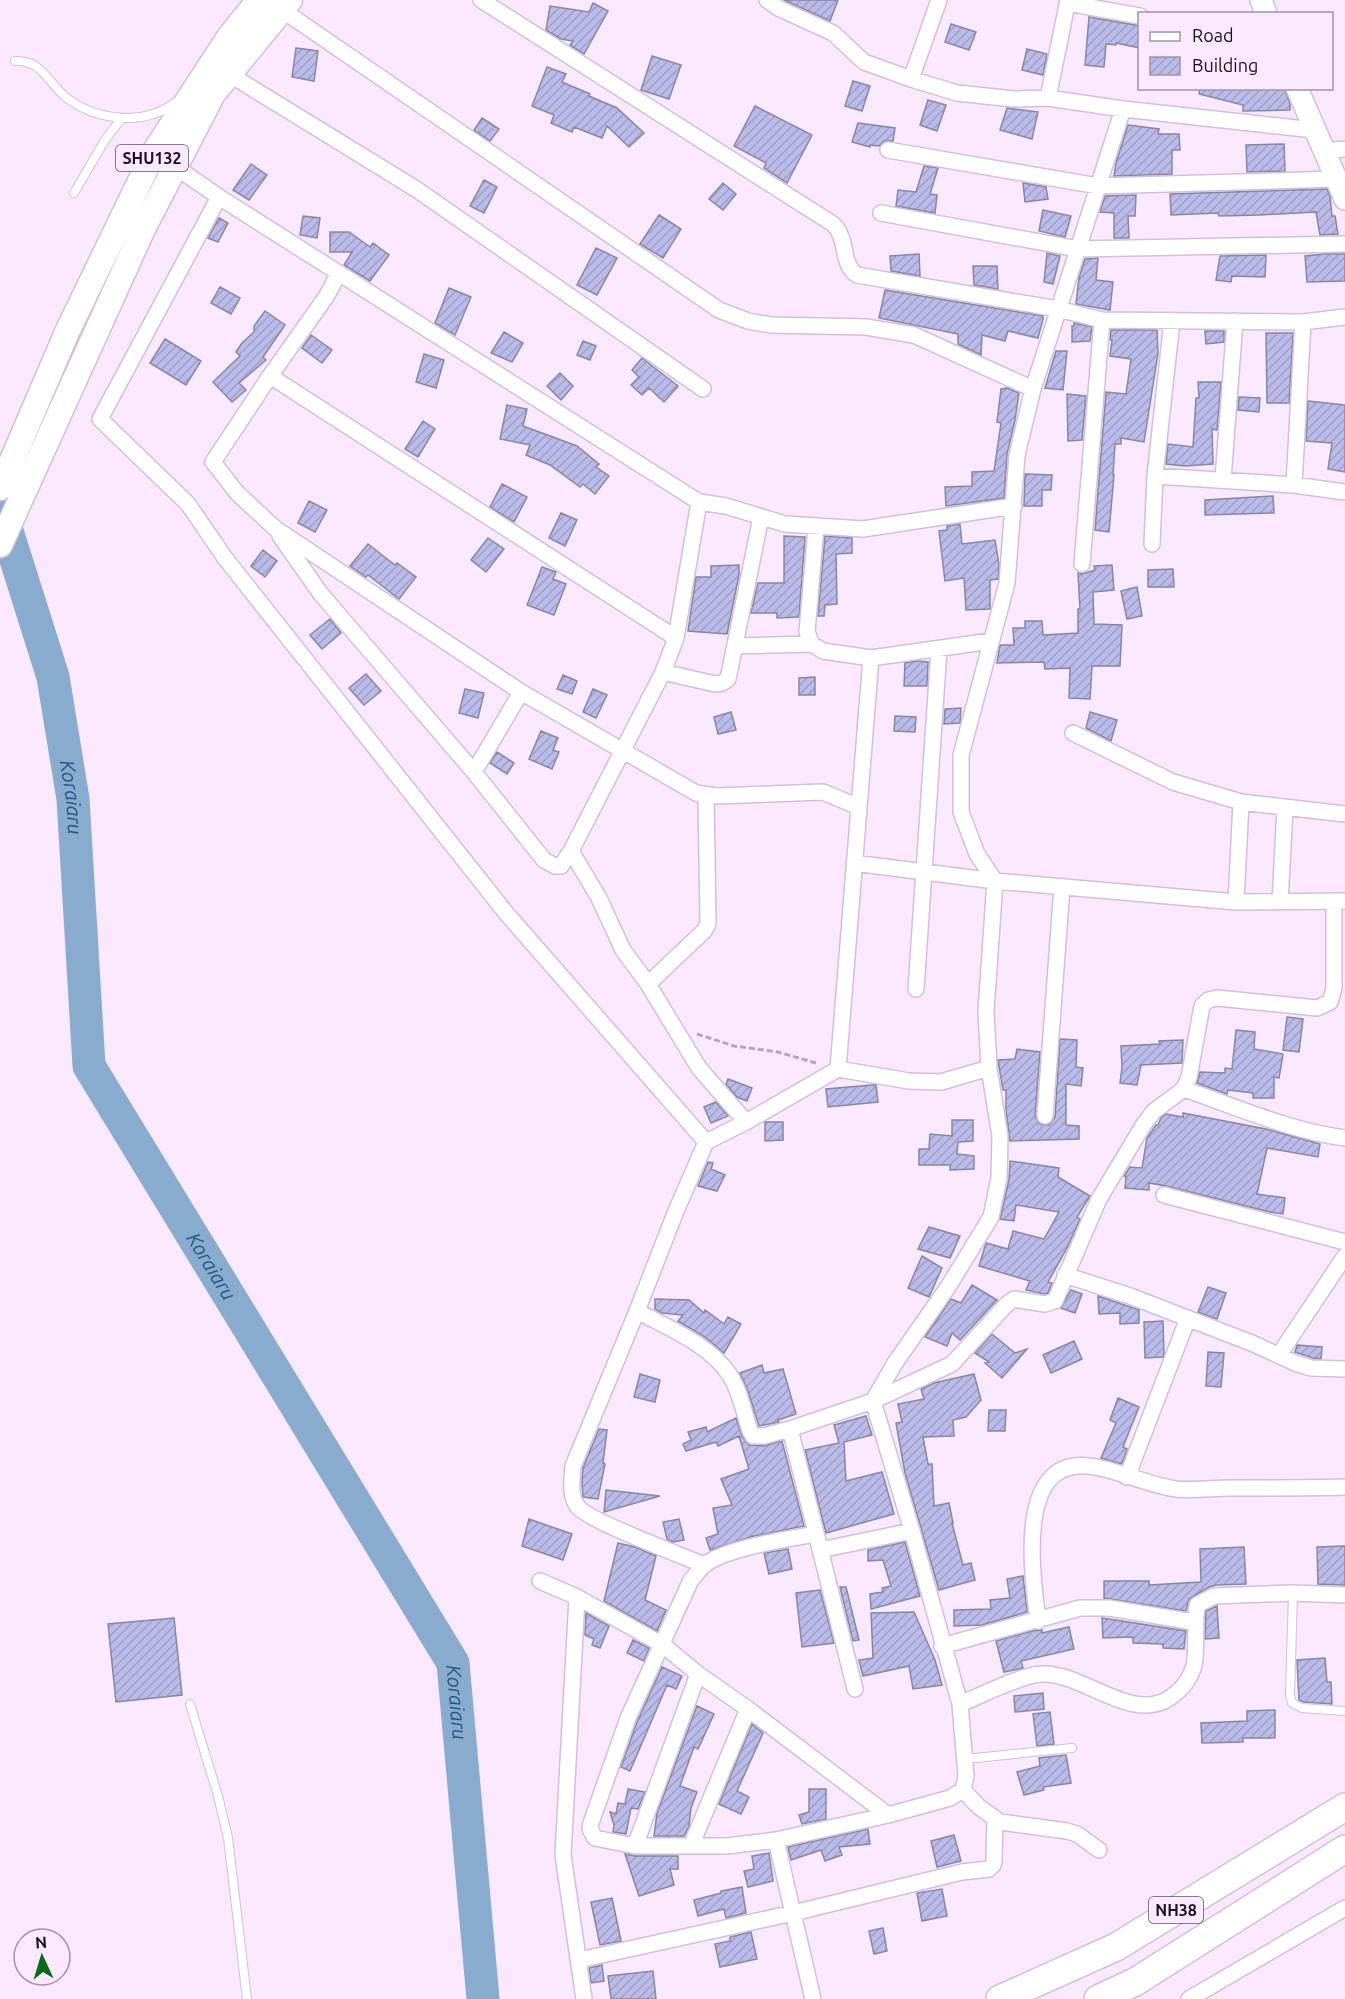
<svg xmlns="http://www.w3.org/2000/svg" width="1345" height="1999" viewBox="0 0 1345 1999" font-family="Ubuntu,sans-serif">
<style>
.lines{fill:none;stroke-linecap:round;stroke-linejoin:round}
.river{stroke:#89abce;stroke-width:33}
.building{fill:url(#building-hatch);stroke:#8587a4;stroke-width:1.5}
.lane-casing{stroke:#d4bfda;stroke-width:10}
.street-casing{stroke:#d4bfda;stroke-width:18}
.secondary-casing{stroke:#d4bfda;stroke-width:24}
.primary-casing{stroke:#d4bfda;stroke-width:27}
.highway-casing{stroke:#d4bfda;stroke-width:30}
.path{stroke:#b4a6b8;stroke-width:3;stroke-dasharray:6 3;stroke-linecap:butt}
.lane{stroke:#fff;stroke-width:8}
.street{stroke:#fff;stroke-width:15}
.secondary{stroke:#fff;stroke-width:21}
.primary{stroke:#fff;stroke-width:24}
.highway{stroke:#fff;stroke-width:27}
.labels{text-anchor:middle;stroke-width:6;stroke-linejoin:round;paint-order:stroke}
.shield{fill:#f9e8fe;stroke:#5d5360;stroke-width:1.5}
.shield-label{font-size:16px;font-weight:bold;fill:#1a131c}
.water-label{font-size:20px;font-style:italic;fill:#235583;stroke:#f9e8fe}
</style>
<defs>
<pattern id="building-hatch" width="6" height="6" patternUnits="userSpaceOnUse" patternTransform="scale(1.5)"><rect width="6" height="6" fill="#babbe8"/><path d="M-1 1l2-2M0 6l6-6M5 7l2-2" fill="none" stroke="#9fa0c6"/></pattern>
</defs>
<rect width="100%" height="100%" fill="#f9e8fe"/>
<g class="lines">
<path class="river" id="s1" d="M0,509L53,677L73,799L89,1066L453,1663L483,1999"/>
</g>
<path class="building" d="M784,0H838L830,21Z
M593,3L608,11L584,54L570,45L573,41L561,39L546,30L550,6L589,12Z
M1089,17L1140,26V48L1116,43V45L1106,44L1104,67L1085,65Z
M951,24L976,32L969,50L945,42Z
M296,48L318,51L314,81L292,77Z
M1027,49L1047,54L1043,75L1022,70Z
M652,56L681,65L669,99L641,90Z
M547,67L566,74L562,82L590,94L589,96L617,108L644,133L629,147L607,126L602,138L574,127L572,132L551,123L554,115L532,106Z
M853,81L870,86L862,111L845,106Z
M1200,88H1285L1290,104V110L1243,111V105L1199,94Z
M928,100L946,105L937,131L920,125Z
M755,106L812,135L787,183L764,168L766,163L734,146Z
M1007,108L1038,112L1032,139L1000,130Z
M482,118L499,129L490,141L474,130Z
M858,123L895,128L893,141H884L879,146L870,145V147L852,142Z
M1128,125L1159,129L1158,134H1179L1180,150H1172V174L1114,176L1116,163Z
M1284,144L1285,171L1247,172L1246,145Z
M251,164L267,175L249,200L233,190Z
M924,166L938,168L930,194L937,195L935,213L896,206L898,190L916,192Z
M484,180L497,187L484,213L470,206Z
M723,183L736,194L723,210L709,199Z
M1023,183L1046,187L1048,199L1025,202Z
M1327,189L1330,196L1332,216H1335L1338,234L1320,235L1316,212L1259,215L1219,216L1218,213L1171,215L1170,194Z
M1136,195L1135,216H1128L1129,238H1114V213L1100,212L1105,196Z
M1043,210L1071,216L1065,237L1039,231Z
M659,215L681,229L663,258L640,244Z
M303,216L320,218L317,238L300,235Z
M219,218L228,223L218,242L208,238Z
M330,232H349L370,247L373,243L389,255L370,281L344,265L352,252H330Z
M596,248L617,258L597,295L577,285Z
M1047,253L1060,256L1053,284L1044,282Z
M919,254L920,276L891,271L890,256Z
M1324,254H1345V281L1307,282L1305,256Z
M1266,255L1265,277L1232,276L1231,282L1216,280L1220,256Z
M1098,258L1096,280L1113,282L1110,310L1076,304L1079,278L1085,259Z
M973,266H997L998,289L974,285Z
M220,287L240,298L231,314L211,303Z
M449,288L471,297L455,335L435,323Z
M885,290L1043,316V319L1038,338L1008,331L1005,341L982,335L981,355L958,344V334L879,318Z
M265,311L285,325L263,357L266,360L239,383L246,390L232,402L213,382L240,356L236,352L242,343L254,332V326Z
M1074,323L1092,327L1090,341L1072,342V326H1074Z
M1111,330H1157L1158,353L1144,442L1121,438V444H1115L1113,475H1114L1109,532L1095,530L1106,392L1126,394L1131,359L1110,356L1112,340H1110Z
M1205,331H1224V342L1206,344Z
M504,332L523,343L512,362L491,353Z
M1266,333H1293L1289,403H1267Z
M311,335L332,350L322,363L302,348Z
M165,339L201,361L186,385L150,363Z
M583,341L596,346L590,360L577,355Z
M1056,351H1067L1063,390L1045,388Z
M424,354L444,360L436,388L416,382Z
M642,358L678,386L664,402L649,388L642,395L631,385L639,377L632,370Z
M560,373L573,386L561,400L547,386Z
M1198,382H1221L1217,430L1212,429L1213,464L1185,466L1166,464L1168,444L1193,447L1196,398H1199Z
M1007,388L1019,393L1015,420L1007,454L1004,498L946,506L945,487L972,486V472L994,471L1001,423L997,422L1001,389Z
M1067,394L1086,396L1082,440L1068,441Z
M1239,397L1260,398L1259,412L1238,410Z
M1308,401L1345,405V472L1328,469L1332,443L1306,441Z
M507,405L527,409L523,426L577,446L599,464L596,467L609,476L595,494L583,484L580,487L550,465L526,455L530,445L500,439Z
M423,421L435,429L418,457L405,449Z
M1025,474L1052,475L1051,490H1042V506H1024Z
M502,484L527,497L514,522L490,507Z
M1273,496L1274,513L1205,515V500Z
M309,501L327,510L315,532L298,523Z
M561,513L577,520L565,546L549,538Z
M960,524L962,544L995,540L999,565L998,579L990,580V609L966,610L964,578L945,581L939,531L947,530V526Z
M784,536L805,537L799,617L777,618V613H751L758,583H784Z
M825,536L852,538V553L836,554L837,604L825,605L824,616H818Z
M488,538L504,549L486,572L471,560Z
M368,544L395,565L397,563L416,577L399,599L368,575L366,577L350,566Z
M263,550L277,561L265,577L251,566Z
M739,565V575L727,634L688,631L696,577H711V566Z
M1112,565L1114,590L1093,592L1094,624L1122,625L1120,666H1092L1090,699L1069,698L1070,668L1045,669L1044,662L997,663L1000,645H1014L1013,628H1025V621H1042L1043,635L1078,633V609H1080L1078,573L1082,574L1095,570L1094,566Z
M542,567L556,572L553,579L566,584L554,615L527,605Z
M1173,569L1174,587H1148V570Z
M1137,587L1142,616L1127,619L1121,591Z
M330,619L341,633L322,649L310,635Z
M917,661L928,662L927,686H904L905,663Z
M366,674L381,691L364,705L349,688Z
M563,675L577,681L572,694L557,689Z
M815,677V695H799V678Z
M465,689L484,693L478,718L459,713Z
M593,689L607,695L596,718L583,712Z
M961,708L960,723L944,724L945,709Z
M731,712L736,730L718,734L714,717Z
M1090,712L1117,720L1111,741L1086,728Z
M895,716L916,717L915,732L894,731Z
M541,731L558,738L553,750L559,752L552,769L529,759Z
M497,752L514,763L507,774L490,763Z
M1287,1017L1303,1019L1299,1052L1283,1050Z
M1236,1030L1255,1032L1254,1049L1283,1054L1279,1078L1274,1077V1098H1253V1093L1228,1090L1227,1094L1197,1083L1200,1072L1225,1073V1068L1232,1069Z
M1060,1039L1077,1040L1076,1067L1083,1068L1081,1086L1066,1084V1125L1079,1126V1139L1010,1141L1006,1110V1090H1003L998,1060L1015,1059L1017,1049L1040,1052L1035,1116L1040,1124L1049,1125L1055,1117Z
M1183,1040L1182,1063L1141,1065L1137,1085L1120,1083L1122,1067L1121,1046L1160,1044L1159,1041Z
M728,1079L752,1088L747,1101L737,1097L726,1084Z
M872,1085H876L878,1102L828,1107L826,1089Z
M716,1102L728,1116L711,1123L704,1107Z
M1183,1113L1266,1129L1320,1144L1318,1157L1267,1148L1257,1194L1285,1198L1283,1214L1270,1212L1166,1186L1149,1183V1190L1125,1188L1126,1176H1124L1130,1167L1142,1168L1147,1138L1156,1125H1158L1161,1118L1166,1114L1183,1117Z
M952,1120H973V1141L958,1142L957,1154L974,1156V1169L950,1170V1165H919V1149H929L930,1134L952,1136Z
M765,1122H783V1140L765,1141Z
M1010,1161L1059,1168L1058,1177L1090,1196L1077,1217L1080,1219L1067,1248L1048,1282L1052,1283L1048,1293L1044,1294L1026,1290L1030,1281L979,1266L986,1243L1008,1249L1013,1231L1044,1239L1059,1212L1016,1205L1014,1221L1000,1219L1009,1180Z
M708,1162L713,1163L711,1169L725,1175L717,1191L698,1186Z
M929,1227L960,1236L950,1258L918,1249Z
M922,1256L942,1268L929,1297L908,1288Z
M972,1285L997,1300L960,1340L952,1333L947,1346L925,1337L951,1299L961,1303Z
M1208,1287L1226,1293L1217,1319L1198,1312Z
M1071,1290L1082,1294L1075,1313L1061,1308Z
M1098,1296L1139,1310V1323L1120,1324V1313L1099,1314Z
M655,1299L689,1300L704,1313L705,1310L724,1324L728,1317L741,1324L724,1353L705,1337L678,1321L683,1315L662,1313L655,1309Z
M1163,1321L1164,1353L1163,1357L1145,1358L1144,1322Z
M992,1334L1015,1353L1027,1349L1002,1378L985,1363L989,1362L975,1353Z
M1074,1341L1082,1359L1051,1373L1043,1355Z
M1297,1345L1322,1347L1321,1359L1313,1358L1295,1352Z
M1208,1352L1224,1353L1221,1387L1206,1386Z
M762,1365L764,1373L783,1369L796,1414L778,1420L779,1422L759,1426L748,1391L740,1373Z
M640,1374L660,1380L655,1402L634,1397Z
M974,1374L981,1400L966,1417L953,1420L954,1436L923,1437L928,1464H932L934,1506L949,1503L953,1523H952L963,1565L971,1563L975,1580L939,1590L905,1473L896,1423L902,1422L898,1404L924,1399L921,1389L934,1383Z
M1118,1398L1139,1407L1123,1447L1127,1449L1122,1464L1101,1458L1116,1423L1110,1420Z
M989,1410H1006L1005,1431H988Z
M866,1416L872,1435L844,1442L846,1481L882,1472L894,1514L826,1533L805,1450L839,1443L834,1425Z
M736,1418L742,1436L749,1445L764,1446L782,1441L804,1526L754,1536L710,1550L706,1538L718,1534L713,1508L732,1505L721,1479L749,1469L739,1436L718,1446L716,1442L686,1451L683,1444L691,1440L688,1432L706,1427L707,1432Z
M599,1429L607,1430L603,1463L605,1464L598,1499L583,1497L582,1482L583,1468Z
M606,1490L660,1496L604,1512Z
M529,1519L572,1534L563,1560L522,1546Z
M679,1519L684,1540L673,1542L667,1539L663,1522Z
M905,1542L920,1596L871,1609L870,1594L883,1592L882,1588L891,1586L883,1560L868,1561V1550Z
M618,1543L635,1547L656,1556L645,1600L666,1610L657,1631L604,1601Z
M1345,1546V1585L1318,1584L1317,1547Z
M1244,1547L1246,1584L1216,1585L1209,1587L1189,1599L1186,1611L1104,1598V1581H1149V1585L1201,1582L1200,1549Z
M788,1549L792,1569L769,1574L764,1553Z
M1023,1576L1027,1612L982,1625L954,1626V1610L991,1609L990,1600L1010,1598L1007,1579Z
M840,1587H846L859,1640L853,1641Z
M820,1590L834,1643L802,1647L796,1593Z
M1217,1606L1219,1638L1205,1639L1206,1611Z
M914,1612L935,1660L942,1685L913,1689L909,1666L863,1676L859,1660L873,1658L871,1613Z
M586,1613L609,1626L600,1648L592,1645L594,1639L585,1635Z
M174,1618L182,1695L116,1702L108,1624Z
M1102,1618L1186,1631L1184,1649L1163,1648V1644L1133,1643V1637L1103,1638Z
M1069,1627L1074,1649L1021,1661L1023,1668L1004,1672L996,1641L1032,1631L1042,1630V1633Z
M633,1640L649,1648L644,1661L627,1653Z
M1325,1658L1327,1682H1331L1332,1704L1304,1702L1299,1700L1297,1660Z
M662,1667L682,1676L676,1689L667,1685L630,1771L621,1767L637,1722Z
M1043,1693L1044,1709L1015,1712L1014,1696Z
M697,1706L714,1714L698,1749L694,1747L680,1786L697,1792L691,1808L689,1826L684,1836H654L657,1813Z
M1275,1710V1738H1243V1742L1202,1743L1201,1723L1247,1721V1711Z
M1050,1712L1054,1744L1037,1746L1033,1714Z
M752,1724L763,1733L737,1791L749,1797L741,1814L719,1804Z
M1066,1755L1071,1783L1043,1787L1044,1790L1024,1795L1017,1772L1040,1766L1039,1758Z
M628,1789L645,1792L638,1809L631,1808L626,1834L613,1832L614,1825L610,1812L616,1814L618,1803L625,1804Z
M809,1789H826V1819L802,1824L799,1815L809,1812Z
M868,1829L870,1844L839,1847L842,1855L825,1861L821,1850L791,1860L788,1847Z
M954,1835L961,1861L937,1867L931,1841Z
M769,1853L773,1881L748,1887L744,1871L754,1869L752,1856Z
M625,1854L635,1856H678V1869H670L674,1885L639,1896Z
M742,1887L746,1913L726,1918L724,1909L698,1916L694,1900L721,1893V1891Z
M942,1889L947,1916L922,1921L917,1893Z
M612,1898L621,1941L600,1945L591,1902Z
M883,1928L887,1951L874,1954L869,1931Z
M751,1932L757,1959L720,1967L715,1944L730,1941V1937Z
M602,1965L604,1981L591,1983L589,1968Z
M653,1971L656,1999H611L608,1976Z"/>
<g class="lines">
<g class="lane-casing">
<path id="lane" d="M15,61C42,59 49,85 68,99C99,121 145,126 176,102
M74,193L105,140L121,119
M1293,1593L1290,1695L1292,1703L1302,1708L1345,1711
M190,1704L218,1796L228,1838L247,1999
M966,1759L1072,1748"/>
</g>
<g class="street-casing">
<path id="street" d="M481,0L833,224C849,239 840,264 857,275L1058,309L1102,320L1303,322L1345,317
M767,0L778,8L833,33L864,62L911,79L957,93L1014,99L1048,98L1123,109L1314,130
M1067,3L1140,16
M275,5L719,310L748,321L771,325L866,327L914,335L1033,389
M224,71L416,189L703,389
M911,79L939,0
M1048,98L1068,0
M888,150L1098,186L1336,179
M1324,151L1345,149
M154,152L219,197
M881,213L1078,249L1345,244
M339,273L326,297L270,376L213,462L237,493L276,529L521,692L696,793L716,796L823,792L859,807
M270,376L676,638
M1155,476L1294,485L1345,492
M1223,479L1235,321
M1294,485L1303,322
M816,527L807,632L812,644L823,651L871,658L991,641
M280,536L321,594L474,772L544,860L555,866H561L571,851L663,672L676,638L699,502
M1152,544L1155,476L1172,321
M1082,564L1102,320
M735,646L812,644
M663,672L715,684L722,683L728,679L761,517
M1073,733L1173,782L1241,802L1345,814
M474,772L521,692
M571,851L599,898L623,950L648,984L699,1068L746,1122
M854,863L995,881
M995,881L977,854L961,812V755L1007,583L1017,455L1033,389L1123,109
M1236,902L1241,802
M1280,902L1285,808
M648,984L704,931L708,924L706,795
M916,989L939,649
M838,1069L909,1081L941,1082L989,1068
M1184,1089C1237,1107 1290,1131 1345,1138
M1045,1116L1062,887
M706,1142L746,1122L838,1069L871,658
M1164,1195L1345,1242
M1065,1275L1130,1296L1254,1344L1295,1363L1311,1368L1345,1369
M637,1311C668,1328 709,1344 729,1374C740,1390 744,1413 750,1431L753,1436H764L790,1429
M1279,1355L1345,1256
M1127,1477L1188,1318
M816,1534C788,1539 724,1548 703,1566C699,1570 695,1576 691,1580L628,1718L591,1823L590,1829L595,1838L635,1846H727L776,1840L888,1815L950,1798L963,1790L966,1776L960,1704L912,1531L873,1401L895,1363L948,1287L991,1217L999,1178L1000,1136L989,1068L986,1011L995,881L1236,902L1345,901
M820,1550L912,1531
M704,1565C683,1556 587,1520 578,1507C569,1496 572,1479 573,1466L637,1311L676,1211L706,1142L506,913L225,558L188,504L100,419L219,197L699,502L726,506L785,524L863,529L1014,506
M540,1581L577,1597L663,1645L698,1674L748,1709L888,1815
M577,1597L563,1855L584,1999
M1038,1621C1033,1579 1014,1458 1088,1466C1118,1469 1146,1485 1176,1489C1195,1491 1212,1488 1231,1488C1269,1488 1307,1488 1345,1487
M942,1646L1080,1608H1109L1194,1622
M855,1689L790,1429L873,1401L952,1364L1007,1304L1014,1299L1045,1304L1055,1301L1099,1199L1144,1124L1154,1111L1184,1089L1189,1077L1202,1006L1208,1000L1217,998L1317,1008L1330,1002L1334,988V901
M960,1704C980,1696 1021,1675 1041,1674C1082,1671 1132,1725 1171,1697C1181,1690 1189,1681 1193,1669C1198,1656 1194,1622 1197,1605L1214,1596L1293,1593L1345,1595
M963,1790L978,1806L1000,1822L1067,1831L1077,1834L1099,1850
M776,1840L813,1999
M635,1846L698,1674
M691,1846L748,1709
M579,1960L793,1913L962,1872L989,1869L993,1865L994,1861L995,1819
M1189,1999L1345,1908"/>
</g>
<g class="secondary-casing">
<path id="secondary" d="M1261,0L1266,14
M1297,88L1345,199"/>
</g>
<g class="primary-casing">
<path id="primary" d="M0,488L68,330L154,152L229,37L259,0
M0,545L143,229L213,94L290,0"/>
</g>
<g class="highway-casing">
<path id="highway" d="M1000,1999L1116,1947L1345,1807
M1098,1999L1135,1982L1345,1849"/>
</g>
<path class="path" d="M697,1034L734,1046L778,1052L816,1063"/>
<use href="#lane" class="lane"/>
<use href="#street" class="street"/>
<use href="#secondary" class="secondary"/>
<use href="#primary" class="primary"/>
<use href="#highway" class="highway"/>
</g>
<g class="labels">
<g class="shield">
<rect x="116" y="145" width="72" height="26" rx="4.5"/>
<rect x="1149" y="1897" width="54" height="26" rx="4.5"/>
</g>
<g class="shield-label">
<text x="152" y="164">SHU132</text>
<text x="1176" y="1916">NH38</text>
</g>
<g class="water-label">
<text dy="7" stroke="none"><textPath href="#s1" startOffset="298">Koraiaru</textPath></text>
<text dy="7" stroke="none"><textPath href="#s1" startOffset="802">Koraiaru</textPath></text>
<text dy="7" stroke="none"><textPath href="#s1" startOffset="1306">Koraiaru</textPath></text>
</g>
</g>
<rect x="1138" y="12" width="195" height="78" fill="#f9e8fe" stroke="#a093a4" stroke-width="1.5"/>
<rect x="1150" y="32" width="30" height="9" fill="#ffffff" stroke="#a093a4" stroke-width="1.5"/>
<text x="1192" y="42" font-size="18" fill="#1a131c">Road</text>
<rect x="1150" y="57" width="30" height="18" fill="url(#building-hatch)" stroke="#a093a4" stroke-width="1.5"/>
<text x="1192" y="72" font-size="18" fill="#1a131c">Building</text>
<g transform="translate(42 1957) rotate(356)"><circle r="28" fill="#f9e8fe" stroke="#a093a4" stroke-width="1.5"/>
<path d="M0-4.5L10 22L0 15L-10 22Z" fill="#086b17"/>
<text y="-9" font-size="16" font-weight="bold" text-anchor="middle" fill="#1a131c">N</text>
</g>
</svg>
